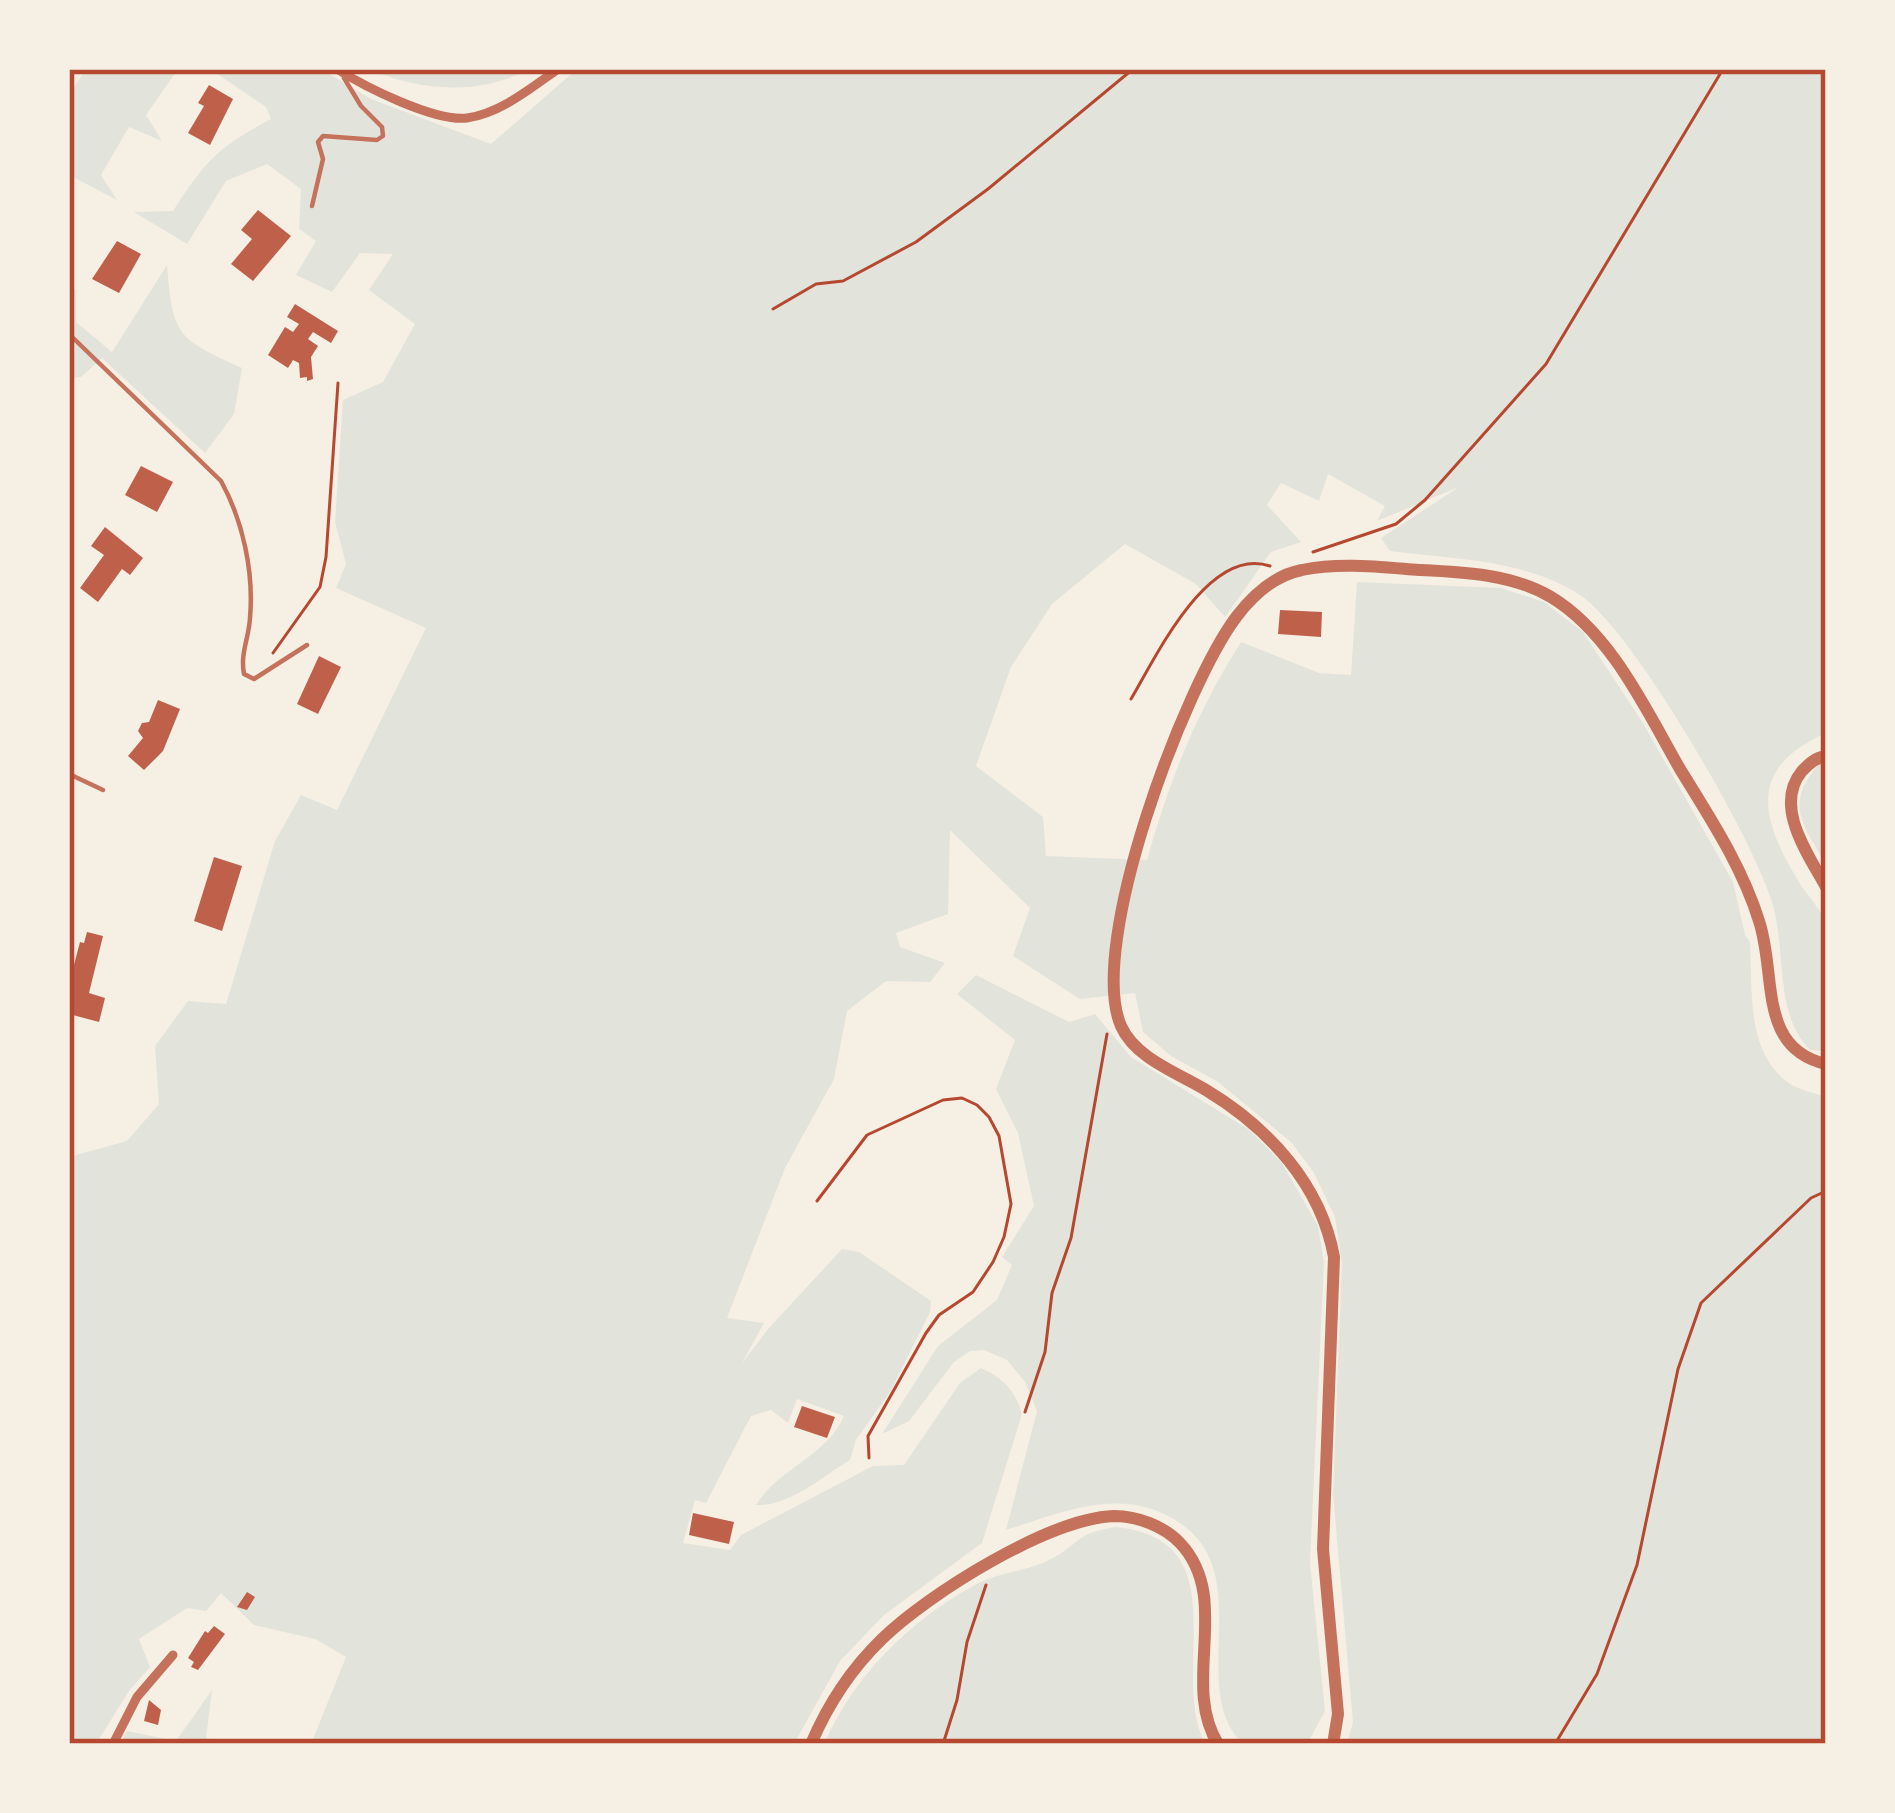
<svg xmlns="http://www.w3.org/2000/svg" width="1895" height="1813" viewBox="0 0 1895 1813" font-family="Overpass,sans-serif">
<style>
.green{fill:#e2e4dc}
.building{fill:#bf614a}
.lines{fill:none;stroke-linecap:round;stroke-linejoin:round}
.path{stroke:#b5482f;stroke-width:3}
.service{stroke:#c5725c;stroke-width:4.5}
.minor{stroke:#c5725c;stroke-width:9}
.tertiary{stroke:#c5725c;stroke-width:12}
.neatline{fill:none;stroke:#b5482f;stroke-width:4.5}
</style>
<rect width="100%" height="100%" fill="#f6efe4"/>
<path class="green" d="M86,69H178L146,115L162,141L129,127L101,175L117,200L69,175V95Z
M210,69H321L371,99L491,144L577,69H1826V733C1747,768 1760,818 1799,882C1807,895 1820,908 1825,921C1832,939 1826,1026 1826,1051L1810,1050C1773,1012 1787,951 1772,902C1753,839 1631,625 1577,593C1522,559 1452,559 1390,551L1381,538L1459,487L1377,521L1385,506L1328,474L1319,501L1281,483L1267,505L1301,542L1271,552L1225,617L1196,584L1125,544L1052,604L1011,667L976,766L1043,817L1046,856L1147,860C1169,781 1197,711 1241,642L1319,673L1351,675L1357,582L1501,588L1544,602L1583,632L1643,723L1733,882L1745,935L1750,942C1753,990 1745,1053 1790,1084C1800,1090 1815,1093 1826,1097V1744H1347L1353,1722L1333,1494L1342,1263L1335,1217L1314,1173L1291,1142L1218,1082L1171,1056L1143,1032L1135,993L1080,999L1013,956L1030,908L950,830L948,914L896,933L900,947L945,963L930,982L886,981L847,1011L834,1079L785,1168L727,1318L764,1323L742,1363L769,1328L842,1249L859,1252L931,1301L930,1312L890,1392L856,1440L850,1460C823,1476 789,1507 756,1505C779,1468 827,1456 844,1416L797,1399L788,1423L771,1410L751,1416L706,1503L695,1500L683,1543L730,1550L741,1535L873,1466L904,1465L960,1383L981,1368C1003,1378 1015,1390 1022,1414L982,1543L884,1615L840,1661L794,1744H311L346,1657L315,1639L254,1625L221,1593L206,1611L187,1608L139,1639L150,1667L129,1691L96,1744H69V1157L127,1141L159,1104L155,1046L188,1001L226,1004L275,841L301,795L337,810L426,628L336,588L346,564L335,522L343,400L383,382L415,324L369,290L393,254L360,253L332,292L296,275L316,241L299,229L301,189L267,164L226,181L187,244L134,212L173,211C205,161 218,147 271,119L266,107Z
M368,69H529C480,96 420,91 368,69Z
M167,265C173,337 177,338 242,368L234,414L205,453L102,358L81,377L69,378V285L76,290V322L112,352Z
M1819,764H1826V864C1801,823 1785,803 1819,764Z
M976,975L1069,1022L1095,1014L1131,1057L1248,1129L1282,1163L1318,1226L1324,1262L1310,1563L1325,1711L1307,1744H1243C1186,1689 1257,1575 1180,1523C1123,1485 1066,1511 1006,1530L1037,1411L1025,1382L1007,1360L984,1350L970,1351L954,1362L909,1421L882,1434L938,1346L997,1300L1012,1265L1002,1257L1034,1206L1018,1133L996,1089L1015,1040L957,994Z
M1116,1527C1241,1540 1168,1672 1205,1744H824C854,1676 908,1622 973,1586C997,1572 1027,1572 1051,1559C1083,1542 1073,1534 1116,1527Z
M212,1690L206,1738L223,1744H120L127,1731L176,1741Z"/>
<path class="building" d="M209,85L233,99L210,145L188,133L204,106L198,103Z
M258,210L291,236L253,281L231,264L252,239L241,230Z
M117,241L141,254L119,293L92,279Z
M295,304L338,331L331,343L313,332L308,339L318,346L311,357L313,379L307,381V377L300,378L299,363L293,360L288,368L268,355L285,327L293,332L299,324L287,317Z
M141,466L173,482L157,512L125,495Z
M105,527L143,558L130,575L122,569L98,602L80,588L104,555L91,546Z
M1280,610L1322,612L1321,637L1278,634Z
M319,656L341,667L318,714L297,704Z
M158,700L180,709L163,751L144,770L128,756L143,738L138,731L142,723L149,722Z
M214,857L242,866L222,931L194,921Z
M87,932L103,936L89,993L105,998L99,1022L69,1014V984L80,942L84,943Z
M802,1406L835,1417L827,1438L794,1427Z
M693,1513L734,1522L729,1544L689,1535Z
M247,1592L255,1597L247,1610L237,1607Z
M214,1626L225,1634L198,1670L191,1667L194,1662L188,1658L205,1631L208,1633Z
M149,1700L161,1710L158,1725L144,1721Z"/>
<g class="lines">
<path class="path" d="M773,309L816,284L843,281L916,242L988,189L1133,69
M1313,552L1396,524L1425,500L1546,364L1723,69
M273,653L320,587L326,557L338,383
M1131,699C1156,657 1208,545 1270,566
M817,1201L867,1135L943,1100L962,1098L977,1105L989,1117L999,1136L1011,1204L1004,1237L993,1262L973,1292L939,1315L926,1333L868,1436L869,1458
M1025,1412L1045,1352L1052,1293L1071,1238L1107,1034
M943,1744L957,1700L967,1642L986,1585
M1555,1744L1597,1674L1637,1565L1678,1369L1701,1303L1811,1198L1826,1191"/>
<path class="service" d="M312,206L323,159L318,142L323,136L377,140L383,136L382,127L361,106L344,78
M69,334L221,481C243,521 254,572 250,618C249,638 240,653 244,674L254,679L307,645
M69,774L103,790"/>
<path class="minor" d="M337,69C365,87 435,122 467,118C501,113 531,88 558,69
M69,72L71,69
M113,1744L137,1697L173,1655"/>
<path class="tertiary" d="M1826,756C1815,758 1810,763 1802,771C1773,806 1808,854 1826,887
M811,1744C828,1704 851,1669 882,1639C928,1594 1050,1518 1114,1516C1137,1516 1164,1526 1180,1543C1233,1599 1180,1683 1218,1744
M1333,1744L1338,1714L1323,1549L1334,1257C1321,1185 1269,1128 1206,1090C1178,1073 1135,1058 1121,1026C1086,946 1185,684 1237,616C1254,594 1275,575 1302,570C1340,562 1380,567 1419,570C1463,572 1512,574 1551,597C1611,633 1646,710 1680,769C1710,818 1742,866 1759,921C1777,975 1757,1048 1826,1064"/>
</g>
<rect width="1895" height="1813" fill="none" stroke="#f6efe4" stroke-width="144"/>
<rect x="72" y="72" width="1751" height="1669" class="neatline"/>
</svg>
